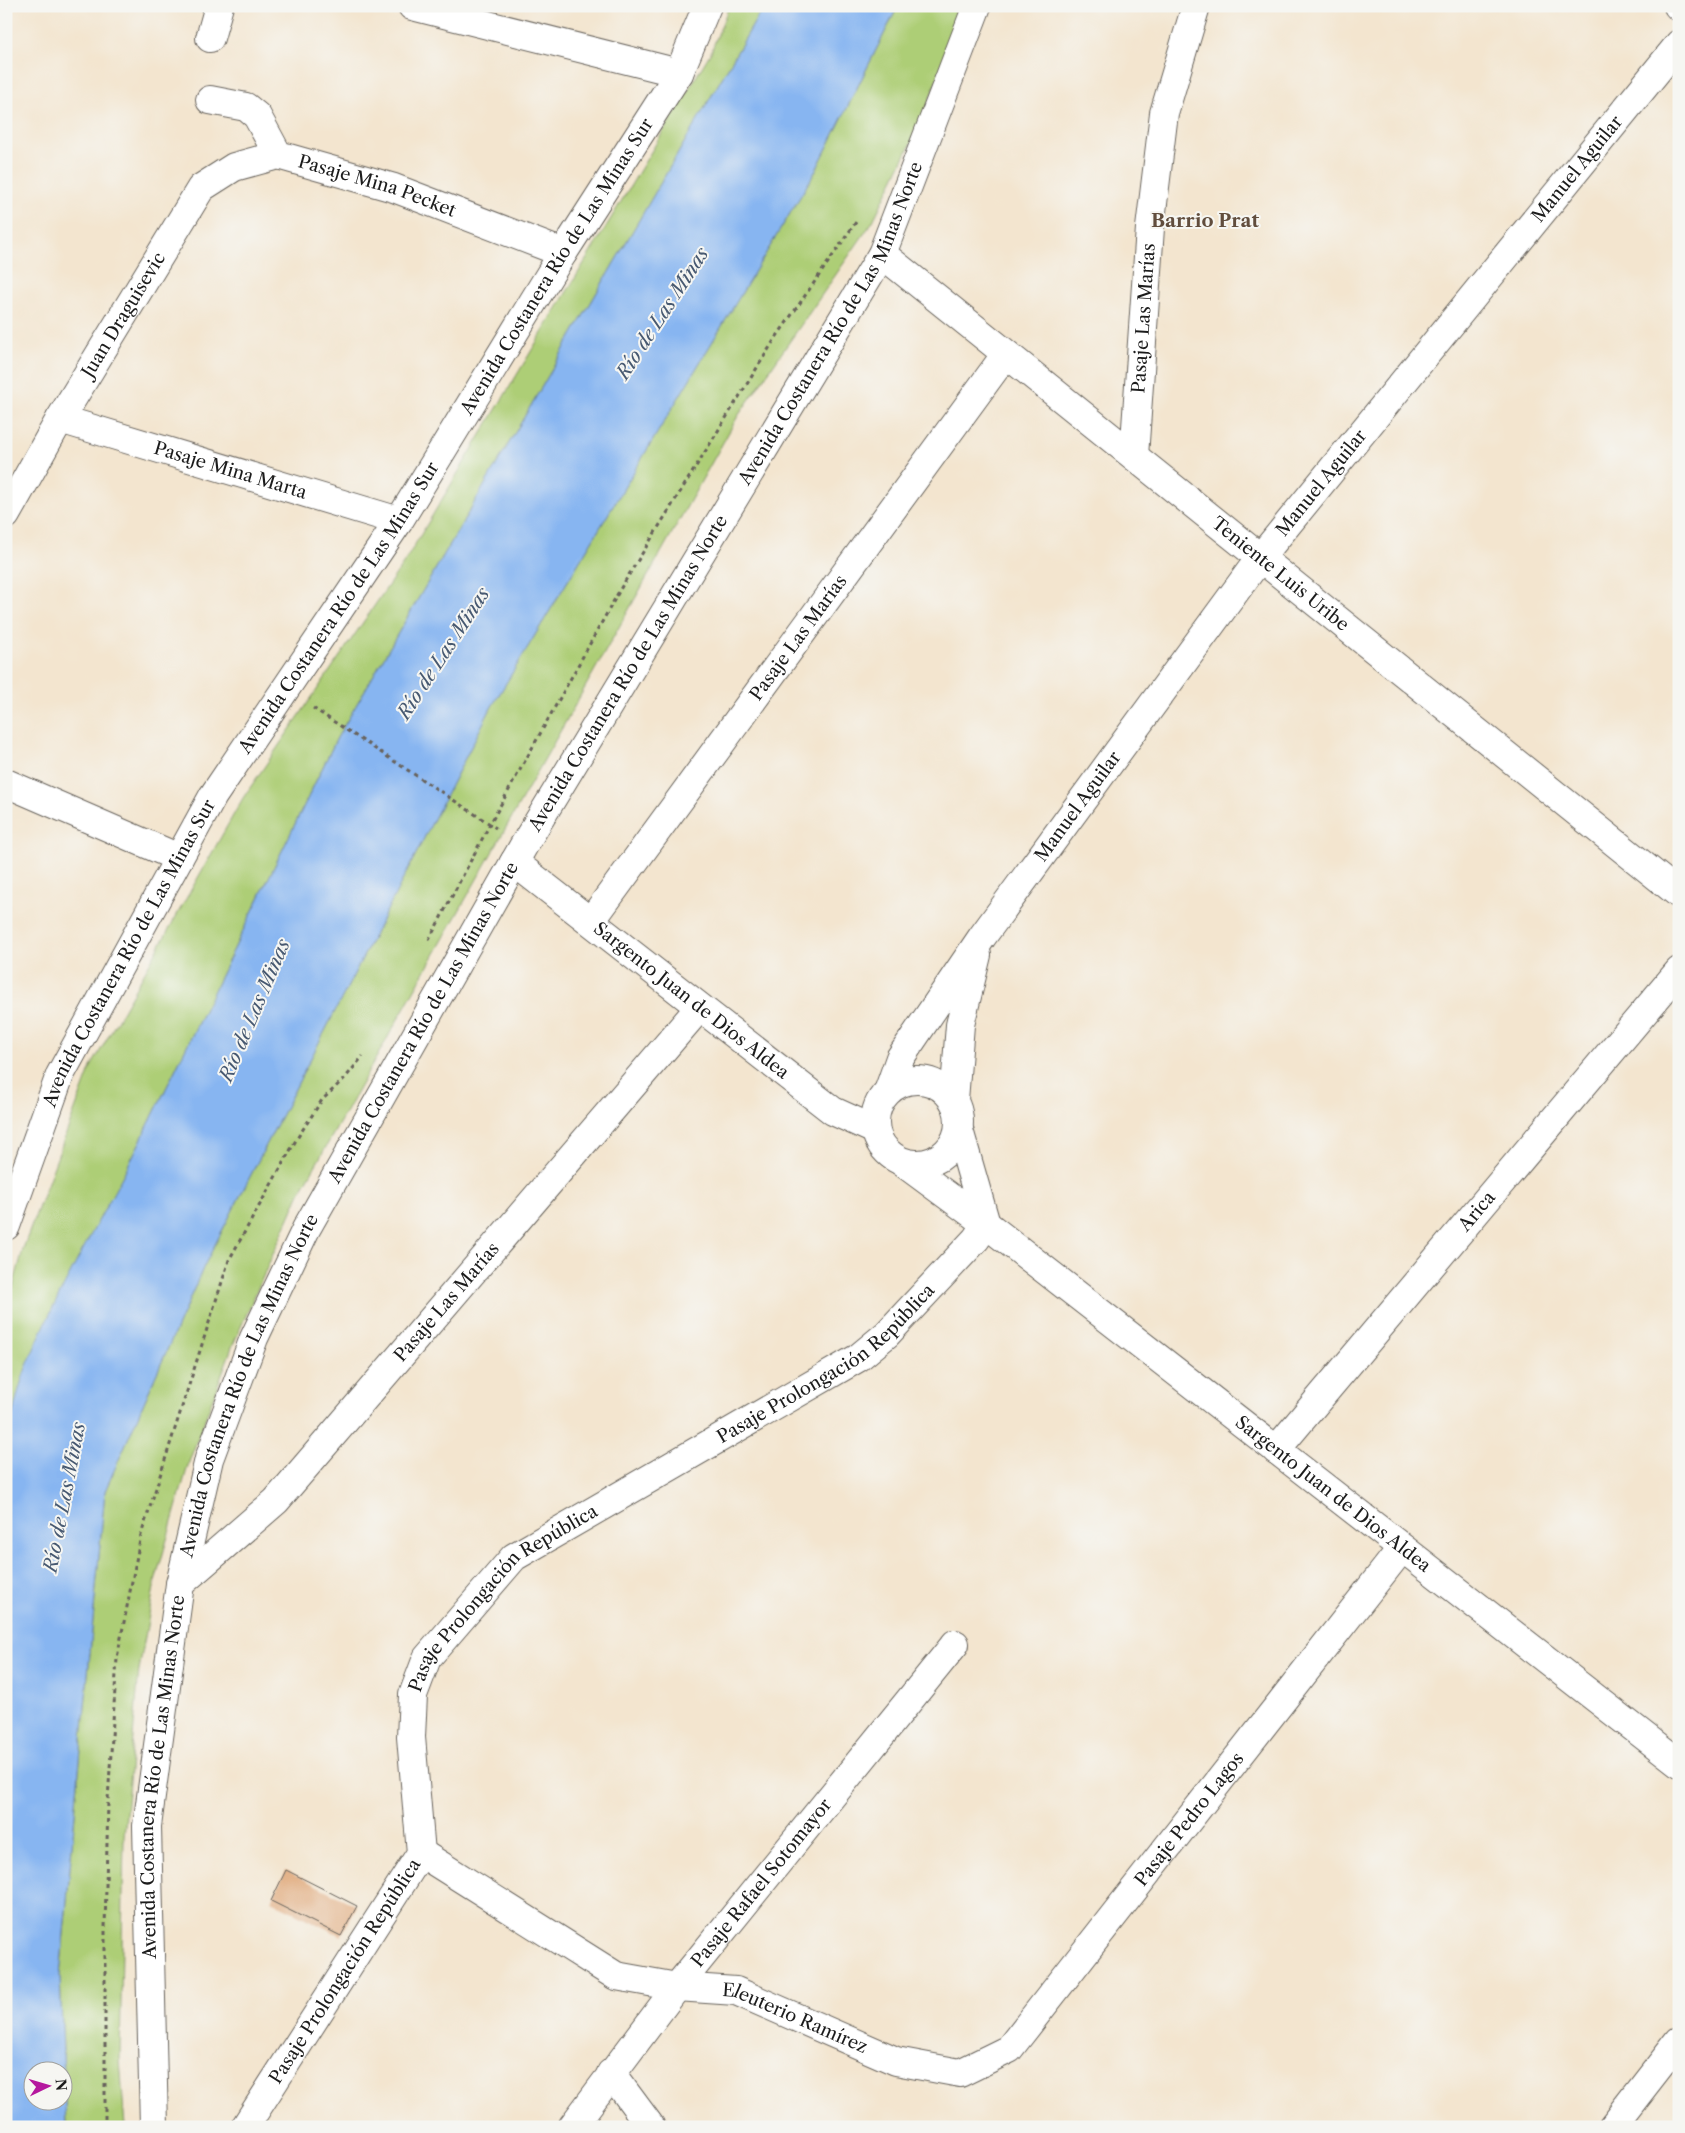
<svg xmlns="http://www.w3.org/2000/svg" width="1685" height="2133" viewBox="0 0 1685 2133" font-family="'Libre Caslon Text',serif">
<style>
.green{fill:#adce76;stroke:#647549}
.water{fill:#87b5f1;stroke:#526886;fill-rule:evenodd}
.building{fill:#e0a879}
.lines{fill:none;stroke-linecap:round;stroke-linejoin:round}
.minor-casing{stroke:#67625b;stroke-width:30}
.path{stroke:#67625b;stroke-width:3;stroke-dasharray:4 4;stroke-linecap:butt}
.minor{stroke:#fff;stroke-width:28}
.labels{text-anchor:middle;stroke-width:4;stroke-linejoin:round;paint-order:stroke}
.street-label{font-size:18px;fill:#1c1c1c;stroke:#f6f6f2}
.neighbourhood-label{font-size:19px;font-weight:bold;fill:#614d3d;stroke:#f6f6f2}
.water-label{font-size:19px;font-style:italic;fill:#475971;stroke:#f6f6f2}
</style>
<rect width="100%" height="100%" fill="#f6f6f2"/>
<filter id="ink" filterUnits="userSpaceOnUse"><feTurbulence type="fractalNoise" baseFrequency=".02" numOctaves="2"/><feDisplacementMap in="SourceGraphic" scale="10" xChannelSelector="R" yChannelSelector="G"/><feConvolveMatrix kernelMatrix="1 2 1 2 8 2 1 2 1" color-interpolation-filters="sRGB"/></filter>
<filter id="wash" filterUnits="userSpaceOnUse"><feTurbulence type="fractalNoise" baseFrequency=".0096" numOctaves="4" result="noise"/><feDisplacementMap in="SourceGraphic" scale="20" xChannelSelector="R" yChannelSelector="G"/><feGaussianBlur stdDeviation="1.12" result="paint"/><feColorMatrix in="noise" values="0 0 0 0 0 0 0 0 0 0 0 0 0 0 0 0 0 1.4 0 .05"/><feComposite in="paint" operator="in"/></filter>
<g filter="url(#wash)">
<rect width="100%" height="100%" fill="#f3e5cf"/>
<path class="green" d="M729,6H764L337,738L140,1142L26,1369L6,1439V1313L24,1246L91,1067L243,798L405,561L711,52Z
M898,6H965L919,127L873,221L738,416L300,1193L232,1347L189,1462L155,1582L139,1670L124,1837L120,2059L125,2127H66L60,1976L105,1491L204,1266L491,708L815,172Z"/>
<path class="water" d="M764,6H898L815,172L491,708L204,1266L105,1491L60,1976L66,2127H6V1439C13,1416 17,1391 26,1368C57,1290 102,1218 140,1142L337,738ZM32,2070H62V2100H32Z"/>
<g id="blocks">
<path class="building" d="M286,1870L357,1906L341,1936L271,1901Z"/>
</g>
</g>
<g filter="url(#ink)">
<use href="#blocks" fill-opacity="0" stroke="#67625b" stroke-width="1"/>
<g class="lines">
<g class="minor-casing">
<g id="minor">
<path d="M412,6L679,73"/>
<path d="M1678,6L1679,7"/>
<path d="M210,38L219,6"/>
<path id="s1" d="M210,100L246,107L257,116L278,155L394,188L563,253"/>
<path id="s2" d="M882,254L1679,894"/>
<path id="s3" d="M60,419L399,521"/>
<path id="s4" d="M1134,456L1150,228L1164,113L1196,6"/>
<path id="s5" d="M6,515L60,419L201,188L234,167L278,155"/>
<path d="M6,783L179,858"/>
<path id="s6" d="M514,862L833,1111L875,1130"/>
<path id="s7" d="M591,921L1006,354"/>
<circle cx="917" cy="1122" r="42"/>
<path id="s8" d="M889,1089L900,1058L982,937L1260,558L1679,44"/>
<path d="M954,1100L960,1025L977,955"/>
<path d="M959,1130L986,1224"/>
<path id="s9" d="M902,1162L986,1224L1679,1763"/>
<path id="s10" d="M6,1226L60,1075L213,796L399,521L563,253L679,73L707,6"/>
<path id="s11" d="M1276,1450L1679,971"/>
<path id="s12" d="M180,1584L276,1501L699,1008"/>
<path id="s13" d="M421,1853L616,1976L677,1987L736,1991L896,2061L960,2073L1009,2049L1402,1548"/>
<path d="M611,2073L651,2127"/>
<path id="s14" d="M154,2127L147,1826L180,1584L209,1459L254,1338L306,1229L524,845L882,254L977,6"/>
<path id="s15" d="M245,2127L421,1853L411,1737L413,1695L427,1658L514,1557L858,1358L887,1334L976,1239L986,1224"/>
<path id="s16" d="M572,2127L677,1987L955,1644"/>
<path d="M1612,2127L1679,2041"/>
</g>
</g>
<path class="path" d="M313,708L496,828
M429,940L490,824L622,586L773,342L856,222
M105,2127V1929L108,1800L117,1658L141,1535L229,1260L296,1140L322,1100L346,1077L363,1056"/>
<use href="#minor" class="minor"/>
</g>
</g>
<g class="labels">
<g class="street-label">
<text dy="6" stroke="none"><textPath href="#s8" startOffset="1151">Manuel Aguilar</textPath></text>
<text dy="6" stroke="none"><textPath href="#s1" startOffset="199">Pasaje Mina Pecket</textPath></text>
<text dy="6" stroke="none"><textPath href="#s10" startOffset="1110">Avenida Costanera Río de Las Minas Sur</textPath></text>
<text dy="6" stroke="none"><textPath href="#s5" startOffset="232">Juan Draguisevic</textPath></text>
<text dy="6" stroke="none"><textPath href="#s4" startOffset="138">Pasaje Las Marías</textPath></text>
<text dy="6" stroke="none"><textPath href="#s14" startOffset="1971">Avenida Costanera Río de Las Minas Norte</textPath></text>
<text dy="6" stroke="none"><textPath href="#s3" startOffset="178">Pasaje Mina Marta</textPath></text>
<text dy="6" stroke="none"><textPath href="#s8" startOffset="746">Manuel Aguilar</textPath></text>
<text dy="6" stroke="none"><textPath href="#s2" startOffset="511">Teniente Luis Uribe</textPath></text>
<text dy="6" stroke="none"><textPath href="#s10" startOffset="705">Avenida Costanera Río de Las Minas Sur</textPath></text>
<text dy="6" stroke="none"><textPath href="#s7" startOffset="351">Pasaje Las Marías</textPath></text>
<text dy="6" stroke="none"><textPath href="#s14" startOffset="1566">Avenida Costanera Río de Las Minas Norte</textPath></text>
<text dy="6" stroke="none"><textPath href="#s8" startOffset="341">Manuel Aguilar</textPath></text>
<text dy="6" stroke="none"><textPath href="#s10" startOffset="300">Avenida Costanera Río de Las Minas Sur</textPath></text>
<text dy="6" stroke="none"><textPath href="#s6" startOffset="225">Sargento Juan de Dios Aldea</textPath></text>
<text dy="6" stroke="none"><textPath href="#s14" startOffset="1161">Avenida Costanera Río de Las Minas Norte</textPath></text>
<text dy="6" stroke="none"><textPath href="#s11" startOffset="312">Arica</textPath></text>
<text dy="6" stroke="none"><textPath href="#s12" startOffset="389">Pasaje Las Marías</textPath></text>
<text dy="6" stroke="none"><textPath href="#s15" startOffset="1025">Pasaje Prolongación República</textPath></text>
<text dy="6" stroke="none"><textPath href="#s14" startOffset="756">Avenida Costanera Río de Las Minas Norte</textPath></text>
<text dy="6" stroke="none"><textPath href="#s9" startOffset="544">Sargento Juan de Dios Aldea</textPath></text>
<text dy="6" stroke="none"><textPath href="#s15" startOffset="620">Pasaje Prolongación República</textPath></text>
<text dy="6" stroke="none"><textPath href="#s14" startOffset="351">Avenida Costanera Río de Las Minas Norte</textPath></text>
<text dy="6" stroke="none"><textPath href="#s13" startOffset="938">Pasaje Pedro Lagos</textPath></text>
<text dy="6" stroke="none"><textPath href="#s16" startOffset="309">Pasaje Rafael Sotomayor</textPath></text>
<text dy="6" stroke="none"><textPath href="#s15" startOffset="185">Pasaje Prolongación República</textPath></text>
<text dy="6" stroke="none"><textPath href="#s13" startOffset="416">Eleuterio Ramírez</textPath></text>
</g>
<g class="neighbourhood-label">
<text x="1205" y="227">Barrio Prat</text>
</g>
<g class="water-label">
<text transform="translate(662 313) rotate(-57)" y="7">Río de Las Minas</text>
<text transform="translate(443 653) rotate(-57)" y="7">Río de Las Minas</text>
<text transform="translate(254 1010) rotate(-67)" y="7">Río de Las Minas</text>
<text transform="translate(64 1497) rotate(-79)" y="7">Río de Las Minas</text>
</g>
</g>
<rect width="1685" height="2133" fill="none" stroke="#f6f6f2" stroke-width="25"/>
<g transform="translate(48 2086) rotate(85)"><circle r="24" fill="#f6f6f2" stroke="#9f9f9c"/>
<path d="M0-4L9 19L0 12L-9 19Z" fill="#b5179e"/>
<text y="-8" font-size="14" font-weight="bold" text-anchor="middle" fill="#1c1c1c">N</text>
</g>
</svg>
